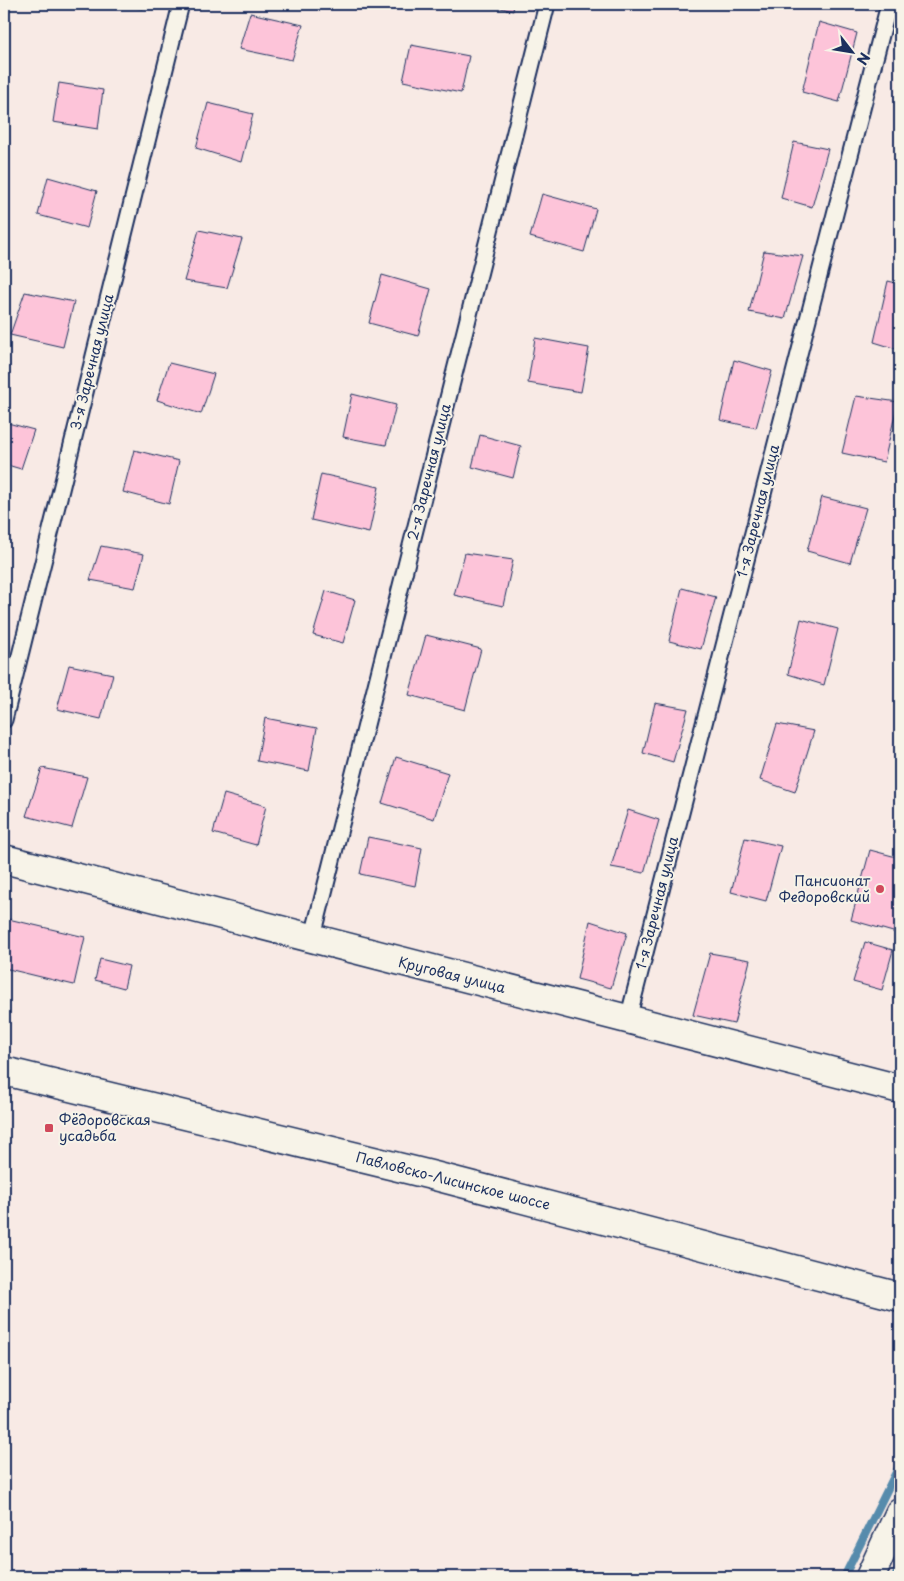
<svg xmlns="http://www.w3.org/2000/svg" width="904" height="1581" viewBox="0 0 904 1581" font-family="'Playpen Sans',sans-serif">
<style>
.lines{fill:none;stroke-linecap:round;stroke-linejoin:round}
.stream{stroke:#578bac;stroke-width:8}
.building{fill:#fdc4d9;stroke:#1b2f5e}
.service-casing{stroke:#1b2f5e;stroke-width:19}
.minor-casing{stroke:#1b2f5e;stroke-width:31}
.secondary-casing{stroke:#1b2f5e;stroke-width:31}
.service{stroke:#f7f3e8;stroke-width:15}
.minor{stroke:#f7f3e8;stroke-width:28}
.secondary{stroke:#f7f3e8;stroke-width:28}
.poi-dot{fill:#d1495b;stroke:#f7f3e8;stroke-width:2}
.labels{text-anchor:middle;stroke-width:4;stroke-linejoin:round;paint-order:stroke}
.street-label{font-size:14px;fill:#1b2f5e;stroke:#f7f3e8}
.poi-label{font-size:14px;fill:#1b2f5e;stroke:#f7f3e8;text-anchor:end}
</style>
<rect width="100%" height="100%" fill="#f8eae5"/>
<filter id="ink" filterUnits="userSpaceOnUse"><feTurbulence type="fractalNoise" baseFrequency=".02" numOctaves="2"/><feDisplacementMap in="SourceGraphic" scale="10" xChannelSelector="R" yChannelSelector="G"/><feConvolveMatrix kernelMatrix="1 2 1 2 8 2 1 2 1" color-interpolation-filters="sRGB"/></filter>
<g filter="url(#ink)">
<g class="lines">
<path class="stream" d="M844,1577L900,1464
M895,1577L900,1567"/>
</g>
<path class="building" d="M120,4H144L143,9Z
M485,4H514L513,11Z
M250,13L303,25L292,60L239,49Z
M819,22L857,33L839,102L802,92Z
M411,45L469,56L461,93L403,81Z
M59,83L103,90L98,129L53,122Z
M208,103L253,114L241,162L196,148Z
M794,142L828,149L812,207L781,198Z
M48,177L97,191L87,228L38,215Z
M542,194L596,209L584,252L530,237Z
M199,230L242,239L227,288L184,281Z
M764,251L803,256L785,319L749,312Z
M382,275L431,289L418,336L369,323Z
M888,281L900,284V350L874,342Z
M25,292L74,302L63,347L10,335Z
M535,338L589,348L581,392L528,383Z
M734,360L772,371L756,428L720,420Z
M169,363L214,374L201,414L157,400Z
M352,394L396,405L386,445L343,437Z
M856,396L898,402L884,462L842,453Z
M4,422L34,430L21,469L4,464Z
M480,435L521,446L513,478L472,467Z
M134,450L179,461L169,504L123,492Z
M321,474L379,487L369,533L311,520Z
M822,497L866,508L850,563L807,551Z
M101,546L144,554L135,588L90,580Z
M465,553L513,560L503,606L454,595Z
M682,588L716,597L701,649L669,641Z
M326,591L355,600L343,643L313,635Z
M801,619L838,629L824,685L788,674Z
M426,635L481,649L465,710L409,695Z
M69,665L113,674L101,719L57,709Z
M655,703L688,709L673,762L643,753Z
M265,718L317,728L309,771L257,761Z
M777,724L814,731L795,792L760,780Z
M396,757L448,773L434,819L382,803Z
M42,768L87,777L72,828L26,816Z
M224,794L266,806L256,845L213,833Z
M628,810L659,820L644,873L611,867Z
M368,837L422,848L415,886L360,874Z
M745,838L781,846L766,901L731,892Z
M870,850L900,858V934L851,920Z
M4,918L85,937L74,985L4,968Z
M590,921L627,933L611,988L577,979Z
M865,942L893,950L882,990L853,982Z
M710,953L750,960L734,1024L693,1015Z
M100,959L129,966L124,988L95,980Z"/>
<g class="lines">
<g class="service-casing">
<path id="service" d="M4,720L181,4
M312,940L547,4
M628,1019L889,4"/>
</g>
<g class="minor-casing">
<path id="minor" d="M4,859L900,1089
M870,1577L900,1512"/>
</g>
<g class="secondary-casing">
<path id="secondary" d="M4,1071L431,1175L900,1297"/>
</g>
<use href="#service" class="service"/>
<use href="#minor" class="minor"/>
<use href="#secondary" class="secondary"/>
</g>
</g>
<g class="poi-dot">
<circle cx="880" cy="889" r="5"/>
<rect x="44" y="1123" width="10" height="10" rx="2.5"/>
</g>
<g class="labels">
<g class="street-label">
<text transform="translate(92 362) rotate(-76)" y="5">3-я Заречная улица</text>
<text transform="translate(429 472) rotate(-76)" y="5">2-я Заречная улица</text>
<text transform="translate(758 511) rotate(-76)" y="5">1-я Заречная улица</text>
<text transform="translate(657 903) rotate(-76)" y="5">1-я Заречная улица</text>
<text transform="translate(452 975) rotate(14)" y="5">Круговая улица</text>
<text transform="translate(453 1181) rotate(14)" y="5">Павловско-Лисинское шоссе</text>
</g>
<g class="poi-label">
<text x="870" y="886">Пансионат<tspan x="870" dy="16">Федоровский</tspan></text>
<text x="59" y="1125" text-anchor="start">Фёдоровская<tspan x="59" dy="16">усадьба</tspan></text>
</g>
</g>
<rect width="904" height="1581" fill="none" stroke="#f7f3e8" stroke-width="20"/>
<rect x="10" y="10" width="884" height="1561" fill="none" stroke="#1b2f5e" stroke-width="2" filter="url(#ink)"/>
<g transform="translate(852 52) rotate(121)" stroke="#f7f3e8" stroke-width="4" paint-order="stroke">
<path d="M0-4L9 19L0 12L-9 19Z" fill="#1b2f5e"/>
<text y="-8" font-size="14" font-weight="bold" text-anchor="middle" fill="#1b2f5e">N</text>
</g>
</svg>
